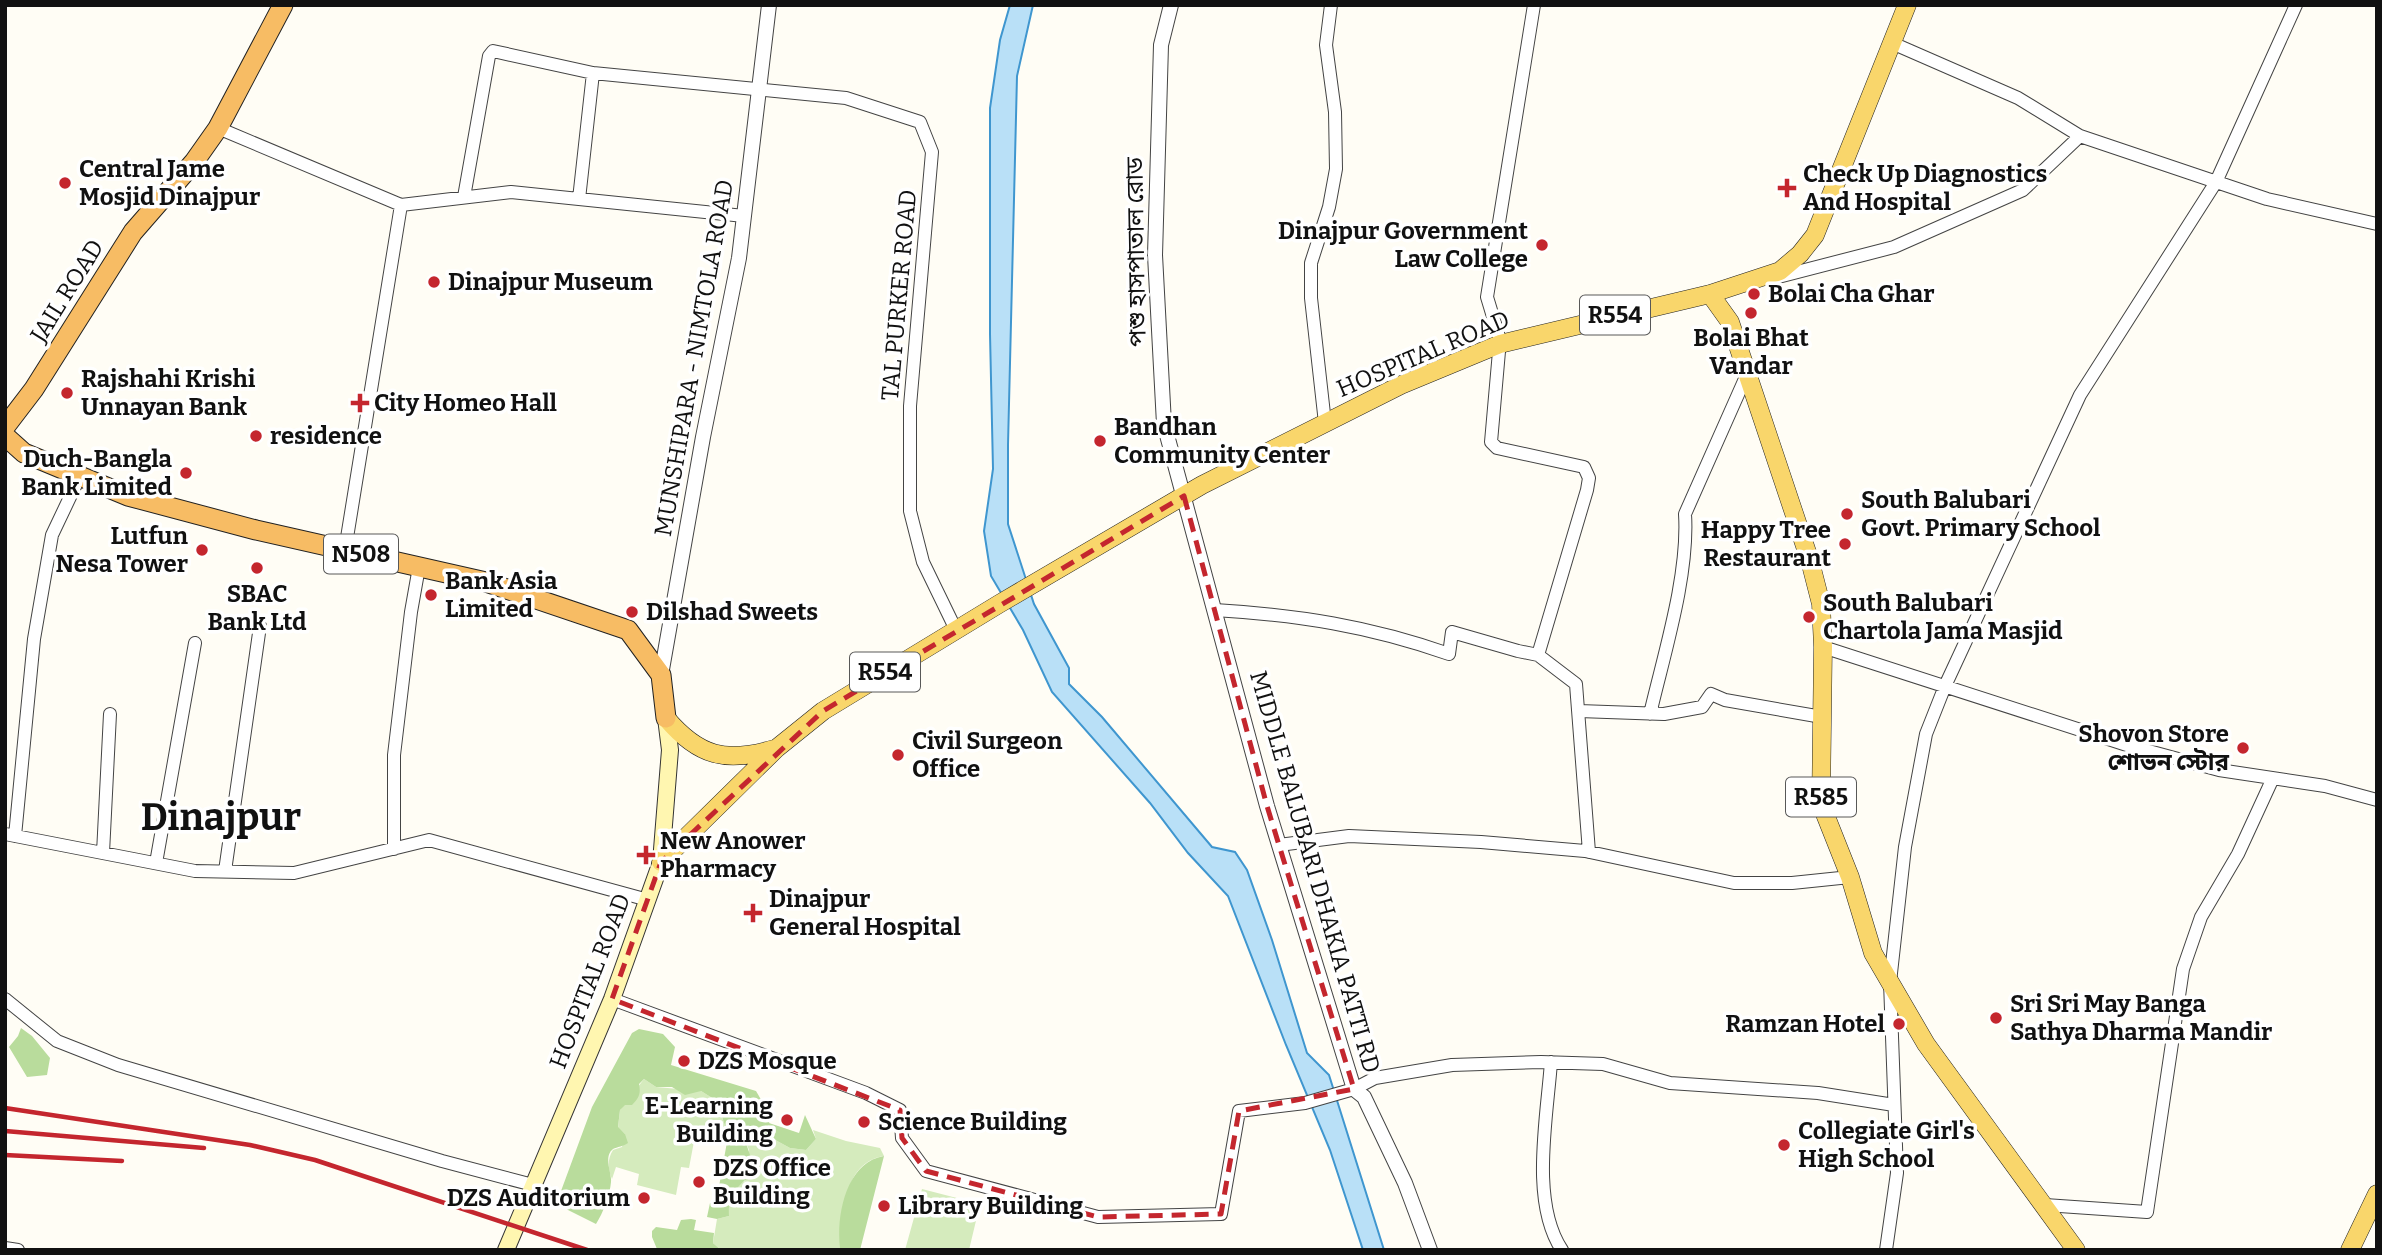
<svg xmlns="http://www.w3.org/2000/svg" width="2382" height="1255" viewBox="0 0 2382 1255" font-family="Bitter,'Noto Sans Bengali',serif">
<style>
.green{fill:#d5ebbd}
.forest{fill:#b9dc9c}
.water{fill:#b9e0f7;stroke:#3f96cf;stroke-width:2}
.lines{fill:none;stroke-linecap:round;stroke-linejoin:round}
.minor-casing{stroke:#444;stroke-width:14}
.tertiary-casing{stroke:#444;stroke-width:16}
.secondary-casing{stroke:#333;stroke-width:18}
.primary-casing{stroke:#222;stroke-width:19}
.trunk-casing{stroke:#222;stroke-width:21}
.minor{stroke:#fff;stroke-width:12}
.tertiary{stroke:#fff;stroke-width:14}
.secondary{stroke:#fff6b0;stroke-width:16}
.primary{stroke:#f9d66b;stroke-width:18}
.trunk{stroke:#f7bc64;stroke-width:19}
.rail{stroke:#c4262e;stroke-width:4.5}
.marked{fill:none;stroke:#c4262e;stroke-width:5;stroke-dasharray:14 9;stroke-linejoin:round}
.poi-dot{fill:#c4262e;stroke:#fff;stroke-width:2.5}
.labels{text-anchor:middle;stroke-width:7;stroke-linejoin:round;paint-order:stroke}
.shield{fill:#fff;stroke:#585858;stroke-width:2}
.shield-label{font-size:23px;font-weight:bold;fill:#111}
.poi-label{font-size:24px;font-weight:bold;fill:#111;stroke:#fff;text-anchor:start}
.street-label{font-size:24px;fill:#111;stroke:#fff}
.town-label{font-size:38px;font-weight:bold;fill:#111;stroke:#fff}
</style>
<rect width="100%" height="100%" fill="#fffdf5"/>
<path class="green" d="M644,1079L656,1087L701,1091L717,1101L726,1129L727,1142L695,1136L689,1168L681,1167L676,1195L637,1185L639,1174L616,1167L612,1179C608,1169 607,1159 613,1150L622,1147L625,1134L618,1128L620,1110Z
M757,1130L790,1148L806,1150L816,1139L813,1130L846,1141L880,1148L884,1156C842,1163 844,1214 840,1248L843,1250H721L713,1243L717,1219L729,1216C728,1200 731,1190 745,1181L749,1150L745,1140L749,1131Z
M922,1189L980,1204L969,1250H905Z"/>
<path class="forest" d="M21,1028L32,1036L50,1058L47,1075L27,1077L9,1047L18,1036Z
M639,1029L663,1034L675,1047L671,1065L756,1091L763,1103L762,1114L771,1117L769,1123L799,1133L805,1115L816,1139L806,1150L790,1148L757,1130L749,1131L745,1140L752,1161L753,1172C738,1189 728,1190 729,1216L717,1219L707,1217L710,1203H716L727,1142L726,1129L717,1101L701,1091L685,1095L672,1087H656L644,1079L639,1084C641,1094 639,1098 632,1105H625L620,1110L618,1127L625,1134L628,1143C624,1146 617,1147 613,1149C603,1157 612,1173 611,1182C610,1195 603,1213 596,1224L568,1210L561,1203V1191L592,1107L632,1033Z
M884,1156L860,1250L840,1248C836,1216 846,1162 884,1156Z
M691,1219L696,1220L694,1230L714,1233L713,1243L721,1250L657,1249L652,1237V1231L656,1227L677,1230L681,1220Z"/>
<path class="water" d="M1010,5H1033L1017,76L1008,445V524L1034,604L1069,668V684L1102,717L1212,847L1235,852L1247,870L1272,940L1307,1053L1329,1075L1384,1250H1363L1330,1150L1286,1045L1228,896L1188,853L1150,803L1052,692L1023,630L991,576L984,531L993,469L990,334V108L1000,40Z"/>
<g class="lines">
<g class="minor-casing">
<path id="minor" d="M1534,5L1487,297L1500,340L1491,442L1497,448L1584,467L1589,478L1587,490L1538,655L1576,684L1589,852
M1892,43L2018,98L2080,136L2267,199L2377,224
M218,128L401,205L511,192L744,216
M464,197L489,56L493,51L593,73L846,98L920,122L932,152L910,406V511L923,562L956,630
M579,199L593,73
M1774,278L1894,247L2023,190L2080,136
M1325,423L1311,298V263L1329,207L1336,169L1335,112L1326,45L1331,5
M345,550L401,205
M1215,610C1298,615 1369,626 1449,654L1452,632L1518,651L1538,655
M1823,647L2130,746L2219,770L2325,786L2377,800
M1579,711L1664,714L1702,707L1711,694L1725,700L1822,717
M1650,714C1664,654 1689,575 1685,514L1748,372
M5,834L195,871L294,873L429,840L648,900
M15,836L34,639L52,535L80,476
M1279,845L1349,836L1481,842L1585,851L1734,883H1792L1850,877
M394,849V755L411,612L419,567
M103,853L110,714
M156,863L195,643
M225,871L260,626
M5,999L57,1041L118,1065L442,1161L533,1185
M612,999L866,1093L900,1110L902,1138L926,1171L1098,1217L1221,1214L1239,1111L1305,1103L1354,1089L1375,1078L1452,1065L1541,1062L1603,1064L1670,1083L1818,1093L1894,1105
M1551,1062C1547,1118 1530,1202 1562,1250
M2045,1205L2147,1212L2183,969L2201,917L2238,854L2273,778
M5,1248L18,1250
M1886,1250L1897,1173L1890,982L1905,847L1926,734L1945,686L2080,395L2216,182L2296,5"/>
</g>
<g class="tertiary-casing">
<path id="tertiary" d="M1171,5L1161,45L1155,255L1164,424L1267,806L1354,1089L1364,1097L1405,1183L1430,1250
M661,675L703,437L739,258L769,5"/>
</g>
<g class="secondary-casing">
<path id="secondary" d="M506,1250L612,999L661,862L670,750L666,718"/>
</g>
<g class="primary-casing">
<path id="primary" d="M1710,294L1730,322L1810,561L1821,604L1823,647L1821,804L1850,877L1873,953L1926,1044L2076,1250
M666,718C699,757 726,763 774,749
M661,862L777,748L823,711L999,604L1202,485L1401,385L1500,344L1710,294L1780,271L1800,254L1815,235L1907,5
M2350,1250L2377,1194"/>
</g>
<g class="trunk-casing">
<path id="trunk" d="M5,427L34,389L133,232L194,162L218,128L283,5
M5,436L24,453L128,496L256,530L486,582L628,630L661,675L666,718"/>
</g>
<use href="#minor" class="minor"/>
<use href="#tertiary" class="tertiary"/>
<use href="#secondary" class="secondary"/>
<use href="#primary" class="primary"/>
<use href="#trunk" class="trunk"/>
<path class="rail" d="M5,1108L250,1145L315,1160L587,1250
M5,1131L204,1148
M5,1155L122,1161"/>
</g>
<path class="marked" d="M1184,496L1267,806L1354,1089L1239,1111L1221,1214L1098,1217L926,1171L902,1138L900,1110L612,999L661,862L823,711Z"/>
<g class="poi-dot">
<circle cx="65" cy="183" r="7"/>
<path d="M1783.5 177.5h7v7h7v7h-7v7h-7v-7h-7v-7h7z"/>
<circle cx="1542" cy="245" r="7"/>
<circle cx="434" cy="282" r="7"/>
<circle cx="1754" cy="294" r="7"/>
<circle cx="1751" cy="313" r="7"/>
<circle cx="67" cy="393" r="7"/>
<path d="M356.5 392.5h7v7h7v7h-7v7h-7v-7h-7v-7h7z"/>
<circle cx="256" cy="436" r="7"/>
<circle cx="1100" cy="441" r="7"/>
<circle cx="186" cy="473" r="7"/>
<circle cx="1847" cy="514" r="7"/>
<circle cx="1845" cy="544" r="7"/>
<circle cx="202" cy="550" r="7"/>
<circle cx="257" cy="568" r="7"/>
<circle cx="431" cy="595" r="7"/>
<circle cx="632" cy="612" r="7"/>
<circle cx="1809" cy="617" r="7"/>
<circle cx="2243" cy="748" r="7"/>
<circle cx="898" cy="755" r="7"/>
<path d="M642.5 844.5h7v7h7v7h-7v7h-7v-7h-7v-7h7z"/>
<path d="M749.5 902.5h7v7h7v7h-7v7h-7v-7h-7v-7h7z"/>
<circle cx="1996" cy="1018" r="7"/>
<circle cx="1899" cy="1024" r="7"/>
<circle cx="684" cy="1061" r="7"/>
<circle cx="787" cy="1120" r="7"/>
<circle cx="864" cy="1122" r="7"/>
<circle cx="1784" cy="1145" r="7"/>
<circle cx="699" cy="1182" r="7"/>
<circle cx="644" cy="1198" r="7"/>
<circle cx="884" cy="1206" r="7"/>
</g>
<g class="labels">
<g class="shield">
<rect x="1580" y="295.5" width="70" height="39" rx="5"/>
<rect x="324" y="534.5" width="74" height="39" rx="5"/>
<rect x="850" y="652.5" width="70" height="39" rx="5"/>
<rect x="1786" y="777.5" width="70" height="39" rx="5"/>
</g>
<g class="shield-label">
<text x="1615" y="323">R554</text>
<text x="361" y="562">N508</text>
<text x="885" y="680">R554</text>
<text x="1821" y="805">R585</text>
</g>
<g class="poi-label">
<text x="79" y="177">Central Jame<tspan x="79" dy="28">Mosjid Dinajpur</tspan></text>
<text x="1803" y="182">Check Up Diagnostics<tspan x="1803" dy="28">And Hospital</tspan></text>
<text x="1528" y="239" text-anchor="end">Dinajpur Government<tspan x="1528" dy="28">Law College</tspan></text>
<text x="448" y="290">Dinajpur Museum</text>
<text x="1768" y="302">Bolai Cha Ghar</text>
<text x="1751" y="346" text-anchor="middle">Bolai Bhat<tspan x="1751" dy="28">Vandar</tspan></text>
<text x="81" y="387">Rajshahi Krishi<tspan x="81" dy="28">Unnayan Bank</tspan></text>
<text x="374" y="411">City Homeo Hall</text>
<text x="1114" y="435">Bandhan<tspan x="1114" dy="28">Community Center</tspan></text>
<text x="270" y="444">residence</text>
<text x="172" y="467" text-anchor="end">Duch-Bangla<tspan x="172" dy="28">Bank Limited</tspan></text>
<text x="1861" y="508">South Balubari<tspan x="1861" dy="28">Govt. Primary School</tspan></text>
<text x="1831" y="538" text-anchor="end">Happy Tree<tspan x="1831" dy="28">Restaurant</tspan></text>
<text x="188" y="544" text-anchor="end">Lutfun<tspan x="188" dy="28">Nesa Tower</tspan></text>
<text x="445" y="589">Bank Asia<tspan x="445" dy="28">Limited</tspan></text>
<text x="257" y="602" text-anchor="middle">SBAC<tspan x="257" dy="28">Bank Ltd</tspan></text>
<text x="1823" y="611">South Balubari<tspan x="1823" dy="28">Chartola Jama Masjid</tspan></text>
<text x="646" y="620">Dilshad Sweets</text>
<text x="2229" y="742" text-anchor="end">Shovon Store<tspan x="2229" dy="28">শোভন স্টোর</tspan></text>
<text x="912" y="749">Civil Surgeon<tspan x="912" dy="28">Office</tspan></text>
<text x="660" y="849">New Anower<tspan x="660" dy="28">Pharmacy</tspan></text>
<text x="769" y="907">Dinajpur<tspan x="769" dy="28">General Hospital</tspan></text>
<text x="2010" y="1012">Sri Sri May Banga<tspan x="2010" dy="28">Sathya Dharma Mandir</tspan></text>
<text x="1885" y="1032" text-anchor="end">Ramzan Hotel</text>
<text x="698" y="1069">DZS Mosque</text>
<text x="773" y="1114" text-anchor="end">E-Learning<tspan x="773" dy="28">Building</tspan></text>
<text x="878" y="1130">Science Building</text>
<text x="1798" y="1139">Collegiate Girl's<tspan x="1798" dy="28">High School</tspan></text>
<text x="713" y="1176">DZS Office<tspan x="713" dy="28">Building</tspan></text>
<text x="630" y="1206" text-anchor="end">DZS Auditorium</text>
<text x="898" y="1214">Library Building</text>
</g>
<g class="street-label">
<text transform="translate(1136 252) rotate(-91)" y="8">পশু হাসপাতাল রোড</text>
<text transform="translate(67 291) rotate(-58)" y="8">JAIL ROAD</text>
<text transform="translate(899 295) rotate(-85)" y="8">TAL PURKER ROAD</text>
<text transform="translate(1423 354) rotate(-23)" y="8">HOSPITAL ROAD</text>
<text transform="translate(694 358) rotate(-80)" y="8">MUNSHIPARA - NIMTOLA ROAD</text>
<text transform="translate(1315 872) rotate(74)" y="8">MIDDLE BALUBARI DHAKIA PATTI RD</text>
<text transform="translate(590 981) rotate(-69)" y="8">HOSPITAL ROAD</text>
</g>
<g class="town-label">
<text x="221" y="830">Dinajpur</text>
</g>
</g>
<rect width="2382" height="1255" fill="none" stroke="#111111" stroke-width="14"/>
</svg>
